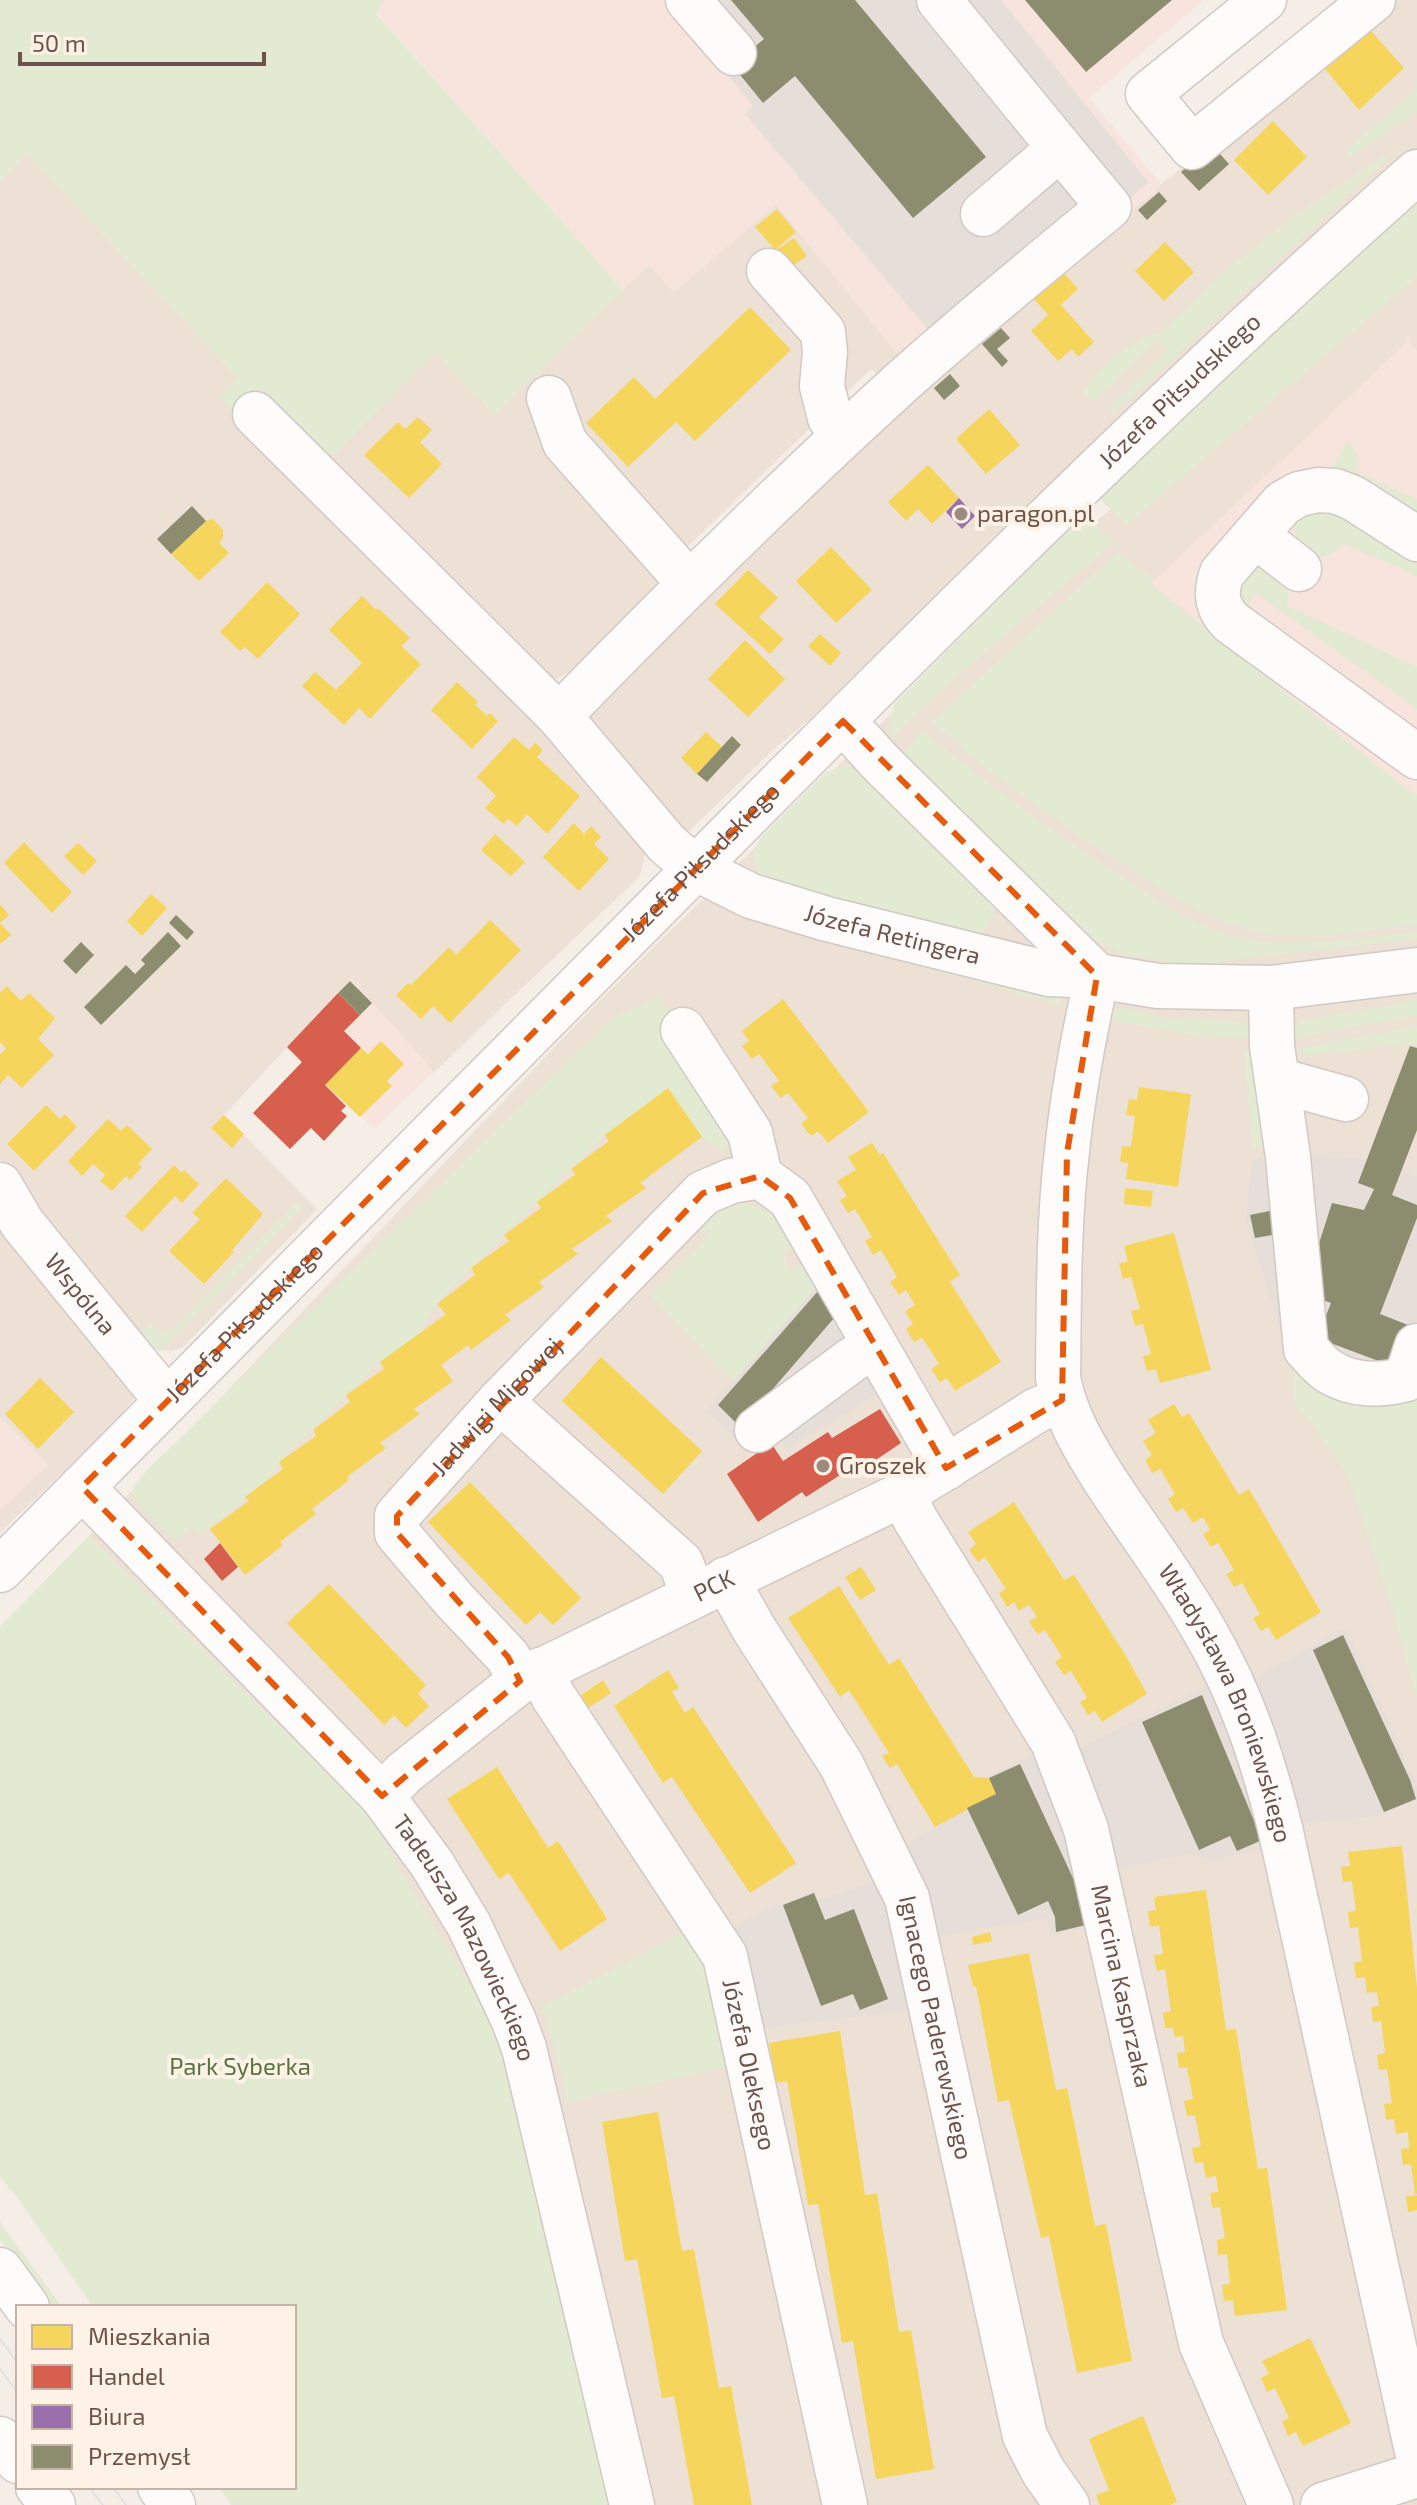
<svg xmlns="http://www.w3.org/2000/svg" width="1417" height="2505" viewBox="0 0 1417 2505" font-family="'Exo 2',sans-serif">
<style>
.residential{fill:#ede0d4}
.commercial{fill:#f7e4dd}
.industrial{fill:#e6ded8}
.green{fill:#e2ead2}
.homes{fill:#f6d55c}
.shops{fill:#d6604d}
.offices{fill:#9970ab}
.industry{fill:#8c8c6e}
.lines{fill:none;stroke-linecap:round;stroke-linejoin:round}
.minor-casing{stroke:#d2c9c4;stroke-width:47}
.minor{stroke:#fdfcfb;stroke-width:44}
.tram{stroke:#e3e0e3;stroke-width:2}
.marked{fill:none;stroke:#e8590c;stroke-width:6;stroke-dasharray:16 10;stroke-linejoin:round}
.poi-dot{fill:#9e8981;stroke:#fef2e6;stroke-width:3}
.labels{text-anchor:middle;stroke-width:8;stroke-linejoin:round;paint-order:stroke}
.street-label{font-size:24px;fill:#6f534a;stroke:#fef2e6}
.poi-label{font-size:24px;fill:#6f534a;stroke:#fef2e6;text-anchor:start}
.park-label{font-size:24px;fill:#567542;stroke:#fef2e6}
</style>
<rect width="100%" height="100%" fill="#f4eee7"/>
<path class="residential" d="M1398,0H1417V152L804,724L774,749L686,834L587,722L592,707L923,385L1161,184Z
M27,153L239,379L219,397L435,352L494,414L649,265L674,292L776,204L900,357L880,377L871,369L680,554L688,563L585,662L559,678L541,682L326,499L639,837L645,854L640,876L434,1072L351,978L224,1115L317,1209L183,1347L171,1351L157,1349L140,1340L32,1215L0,1160V181Z
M1417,223V2505H617L406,1880L370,1816L89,1536L589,1011L903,702Z
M0,1210L136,1388L133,1400L113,1424L0,1533Z"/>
<path class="commercial" d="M384,0H1204L1089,98L1161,184L1160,187L923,385L776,205L674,292L649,266L623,290L376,13Z
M1408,341L1417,351V795L1409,791L1151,584Z
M351,978L434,1072L374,1128L286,1049Z
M0,1416L48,1465L0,1510Z"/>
<path class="industrial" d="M705,0H1001L1148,182L953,362L922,322L745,114L753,106L718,63Z
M1275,1157L1366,1159L1417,1177V1362L1409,1385L1296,1346L1282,1335L1246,1218L1253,1160Z
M826,1276L884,1390L787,1449L780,1438L735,1437L706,1412Z
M1345,1628L1417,1787V1799L1384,1815L1292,1824L1250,1681Z
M1220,1680L1267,1847L1214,1860L1190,1854L1111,1869L1070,1753Z
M1039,1751L1095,1926L1051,1935L1047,1918L931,1937L901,1849L967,1808L996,1794L987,1777Z
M882,1880L918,2009L749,2029L727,1930L780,1904L815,1891L819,1900Z"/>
<path class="green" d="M0,0H384L376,14L623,290L494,414L435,352L307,482L219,397L238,378L27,153L0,181Z
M1417,89V112L1351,156L1345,151Z
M1404,143L1116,412L1109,409L1167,350L1158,340L1095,401L1082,393L1106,362L1143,337L1161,333L1222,274L1290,219Z
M1417,203V277L1127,524L1100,499L1220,381Z
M1348,441L1357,454V472L1417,499V518L1331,470Z
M1320,500L1417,553V576L1343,543C1317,580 1277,532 1303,510C1308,506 1315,503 1320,500Z
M1083,514L1114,542L955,678L890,739V718L895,703Z
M1118,552L1154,580L1151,585L1409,791L1417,795V925C1372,929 1322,940 1277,935C1219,929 1170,895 1123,864C1056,821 991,775 932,722Z
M1261,563L1286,580L1289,591L1287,606L1417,667V709L1256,593L1242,612L1233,582L1238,572Z
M923,731C987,784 1054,833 1123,878C1159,901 1195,926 1236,937C1283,951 1367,937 1417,932V939L1216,962L1180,964L1123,954L1076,930L896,759Z
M847,765L860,767L992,899C995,914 991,924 981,935L790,890L758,873L753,854L760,838L825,773Z
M842,944L1056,995L1065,1007Z
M661,995L680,1049L730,1136L725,1154L702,1137L668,1089L605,1135L471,1268L437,1304L419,1334L380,1362L279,1462L265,1483L202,1534L193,1526L175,1540L142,1510L132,1494L134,1486L147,1470L611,1019Z
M1417,1000V1015L1283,1040L1291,1028L1302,1021Z
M1122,1008L1170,1018L1242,1022L1256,1031L1262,1039L1205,1037L1107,1020L1112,1011Z
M1417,1026V1046L1410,1044L1312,1055L1289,1051Z
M1244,1051L1265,1052L1274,1147L1252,1148Z
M738,1200L772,1212L790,1222L798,1243L782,1253L792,1271L809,1262L826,1276L733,1381L650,1294L709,1237L692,1218Z
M296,1203L302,1208L159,1352L139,1335L151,1324L160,1334L172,1330Z
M1291,1344L1321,1382L1417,1369V1698L1390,1601L1348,1475L1308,1418L1295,1405Z
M89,1536L370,1816L406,1880L509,2049L617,2505H231L219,2487H294V2307H93L17,2197L0,2177V1626Z
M687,1931L712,1976L732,2066L568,2102L559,2062L541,2007Z
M0,2222L62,2307H49L0,2240Z"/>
<path class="homes" d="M1371,31L1404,68L1359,110L1322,65L1331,58L1334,62Z
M1273,121L1307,157L1268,195L1234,160Z
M777,209L796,232L775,250L755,227Z
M794,238L807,256L784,271L772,253Z
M1165,242L1194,272L1164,301L1135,271Z
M1064,273L1078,289L1061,305L1094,342L1078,357L1072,349L1058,361L1031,331L1048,315L1034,299Z
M750,307L791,350L695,441L676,422L628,467L586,423L634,377L655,399Z
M989,409L1020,445L986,474L956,439Z
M418,417L432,430L420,442L442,464L409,498L364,455L398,422L405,429Z
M928,465L959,498L932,524L918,509L906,521L888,502Z
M213,519L223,530V538L219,543L229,553L199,581L171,554L206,521Z
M831,547L872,590L836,623L796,581Z
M748,570L778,598L759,617L784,639L770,654L715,604Z
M267,582L300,614L258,659L245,647L240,651L220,632Z
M362,596L376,610L378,608L410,638L401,646L421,664L370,719L359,708L344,725L302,686L315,672L336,690L362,663L329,630Z
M820,634L841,653L830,666L808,646Z
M745,640L785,679L748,717L708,679Z
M457,682L478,702L475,705L487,716L490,713L498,721L472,749L431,710Z
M706,732L722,747L697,774L681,758Z
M514,737L529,750L535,743L543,750L537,757L580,796L547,834L527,814L517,826L508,819L504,824L485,808L496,796L477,777Z
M574,823L584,834L591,826L601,837L594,844L609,859L579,891L543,857Z
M495,834L525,862L511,876L481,850Z
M24,842L72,892L52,913L4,863Z
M78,843L97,861L83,875L64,856Z
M151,894L167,908L142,936L127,921Z
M0,904L9,915L0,923L11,935L0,944Z
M490,920L521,950L450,1023L433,1006L421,1019L396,995L408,983L411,985L449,947L456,955Z
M7,986L21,1001L29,993L55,1018L38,1039L54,1055L22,1088L8,1075L0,1084V1055L6,1048L0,1042V993Z
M783,999L869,1112L828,1143L818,1131L811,1136L801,1124L808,1118L788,1093L781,1098L771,1086L779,1081L759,1054L752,1059L742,1046L749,1041L742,1031Z
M381,1041L404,1064L387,1081L392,1086L360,1117L325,1084L361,1048L368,1054Z
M1139,1087L1191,1094L1178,1187L1126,1179L1128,1163L1120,1162L1122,1146L1131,1147L1135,1116L1126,1115L1129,1099L1137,1100Z
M668,1088L702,1137L640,1183L646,1188L606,1216L612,1221L572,1249L578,1254L539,1282L544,1287L505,1315L511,1320L471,1350L468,1345L441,1365L453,1381L414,1409L420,1414L380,1443L386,1448L347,1477L349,1480L312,1509L316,1514L280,1542L283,1545L245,1575L210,1529L249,1501L245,1497L283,1469L279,1462L316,1436L313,1430L350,1402L346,1395L384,1369L380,1362L446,1314L437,1304L475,1275L471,1268L509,1241L504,1235L541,1208L537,1202L576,1174L571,1169L609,1141L605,1135Z
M46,1105L60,1119L65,1114L77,1127L34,1171L7,1144Z
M224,1115L244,1134L232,1148L211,1128Z
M108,1119L121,1131L127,1125L152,1149L138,1164L142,1167L130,1180L126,1176L112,1191L100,1181L105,1175L93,1164L82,1176L68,1161Z
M872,1143L880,1155L883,1153L960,1275L950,1282L1001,1362L955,1391L947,1378L940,1382L931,1369L939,1364L931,1351L922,1338L914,1342L906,1329L913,1324L905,1311L915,1305L906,1290L899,1295L895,1289L890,1282L897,1277L881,1250L873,1255L870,1249L865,1241L872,1237L855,1209L848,1213L840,1200L847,1196L837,1181L856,1170L848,1157Z
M174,1165L182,1173L184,1170L199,1184L182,1203L175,1196L142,1232L125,1216Z
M226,1178L263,1214L232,1250L234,1252L204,1284L169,1251L200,1219L192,1213Z
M1125,1188L1153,1191L1151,1207L1124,1204Z
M1174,1233L1211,1370L1160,1383L1156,1369L1147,1371L1143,1356L1151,1354L1143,1324L1135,1326L1131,1311L1140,1309L1131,1277L1123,1279L1119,1263L1128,1262L1124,1246Z
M601,1357L702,1451L663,1494L562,1401Z
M40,1378L74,1412L38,1449L5,1414Z
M1174,1404L1182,1417L1189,1413L1239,1495L1249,1489L1321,1612L1276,1640L1268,1627L1261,1631L1253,1618L1260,1614L1242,1583L1234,1587L1231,1582L1226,1574L1234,1570L1218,1543L1211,1547L1207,1541L1203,1534L1210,1530L1203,1517L1193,1523L1183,1508L1176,1512L1168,1499L1175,1494L1168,1482L1160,1469L1152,1473L1145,1460L1152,1455L1143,1441L1156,1433L1148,1420Z
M470,1482L581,1598L553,1625L540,1612L526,1625L428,1522Z
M1014,1502L1064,1580L1074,1575L1126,1656L1147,1694L1102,1722L1095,1711L1088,1715L1080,1702L1087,1698L1071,1671L1064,1675L1055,1662L1062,1657L1045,1630L1038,1634L1033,1628L1029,1621L1037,1617L1029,1605L1019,1611L1014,1602L1007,1607L999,1593L1006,1589L994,1571L985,1557L978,1562L969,1550L976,1544L968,1532Z
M861,1567L876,1590L860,1600L845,1577Z
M329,1584L426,1685L418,1694L429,1706L406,1728L394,1715L384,1725L287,1623Z
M839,1586L889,1665L899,1658L974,1777L989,1778L996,1794L935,1827L897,1764L890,1768L882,1756L889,1753L849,1690L840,1697L788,1618Z
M668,1670L679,1688L672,1692L685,1713L693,1707L796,1863L750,1893L672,1777L663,1783L614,1706Z
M603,1680L611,1693L588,1708L580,1696Z
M497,1767L548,1848L558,1841L607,1919L560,1951L509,1873L499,1879L447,1799Z
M1402,1846L1417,1988V2194H1415L1411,2164L1403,2165L1402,2158L1401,2149L1409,2148L1408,2132L1396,2134L1394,2119L1386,2120L1384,2104L1392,2103L1387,2069L1379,2070L1377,2055L1385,2053L1381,2021L1373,2022L1371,2007L1379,2006L1377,1992L1367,1993L1365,1977L1356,1978L1354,1963L1362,1961L1358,1927L1350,1928L1348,1912L1356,1911L1352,1881L1343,1882L1341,1867L1350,1866L1348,1852Z
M1206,1890L1226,2030L1236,2029L1258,2169L1267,2168L1287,2310L1235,2316L1233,2300L1224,2301L1222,2285L1230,2284L1227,2254L1218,2255L1217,2240L1225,2238L1220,2207L1212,2208L1210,2193L1218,2192L1216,2176L1206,2178L1203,2162L1195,2163L1192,2148L1201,2146L1195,2115L1187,2116L1184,2101L1193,2099L1187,2067L1179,2068L1178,2061L1177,2053L1185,2052L1183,2036L1175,2037L1173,2028H1165L1163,2013L1171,2011L1165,1969L1157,1971L1155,1963L1154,1955L1163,1954L1159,1925L1150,1927L1148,1911L1156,1910L1154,1897Z
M990,1932L992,1941L973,1945L972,1937Z
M1029,1953L1056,2090L1067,2088L1095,2226L1106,2224L1132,2361L1077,2373L1049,2236L1041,2238L1009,2100L998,2102L976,1986L973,1987L968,1965Z
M840,2031L865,2195L877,2193L899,2332L911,2330L934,2469L876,2479L853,2341L842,2343L818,2204L808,2205L787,2081L776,2083L769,2043Z
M658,2112L682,2251L694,2249L719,2388L731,2386L752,2505H694L674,2396L662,2398L637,2259L625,2261L602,2122Z
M1417,2195V2210L1408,2212L1406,2196Z
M1310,2338L1351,2423L1303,2446L1296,2432L1288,2436L1282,2421L1289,2418L1275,2388L1267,2392L1261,2378L1269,2374L1262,2361Z
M1143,2416L1177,2502L1170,2505H1100L1096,2495L1109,2490L1089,2439Z"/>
<path class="shops" d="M338,993L360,1015L344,1031L361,1048L325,1085L346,1106L341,1111L347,1116L324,1141L311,1128L290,1149L253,1113L302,1062L287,1047Z
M880,1409L901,1443L855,1474L851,1468L806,1497L802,1492L758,1522L727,1474L771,1443L783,1461L828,1432L832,1438Z
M220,1543L238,1567L222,1581L204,1559Z"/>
<path class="offices" d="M959,498L975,516L962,529L946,512Z"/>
<path class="industry" d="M731,0H855L986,157L913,218L795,76L763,103L732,65L764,39Z
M1025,0H1172L1086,72Z
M1212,145L1229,164L1199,191L1181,172Z
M1159,192L1167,201L1147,220L1138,210Z
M1001,328L1010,338L997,349L1008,361L1002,367L982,344Z
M950,374L960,386L944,400L934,388Z
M192,506L206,521L171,554L157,539Z
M732,736L741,745L707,782L697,774Z
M176,915L194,932L187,940L169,923Z
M168,932L181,946L101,1025L84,1007L126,965L135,974L145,964L141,960Z
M81,942L94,955L76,974L63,961Z
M350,981L372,1003L360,1015L338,993Z
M1410,1046L1417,1048V1130L1392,1195L1417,1205V1218L1380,1314L1408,1325L1392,1366L1317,1338L1331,1303L1303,1293L1332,1203L1364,1210L1374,1189L1358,1183Z
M1280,1209L1284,1233L1255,1238L1250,1215Z
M819,1290L841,1310L740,1427L718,1405Z
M1343,1635L1410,1780L1416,1799L1384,1812L1313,1650Z
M1202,1695L1262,1840L1237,1851L1230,1836L1199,1850L1142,1722Z
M1020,1764L1079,1891L1086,1925L1056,1932L1055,1917L1048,1901L1018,1915L967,1808L996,1794L989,1778Z
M814,1893L825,1920L854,1909L888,1999L860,2010L853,1994L821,2006L783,1905Z"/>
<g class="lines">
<g class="minor-casing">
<g id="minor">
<path d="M688,0L734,53"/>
<path d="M939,0L1060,148L983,214"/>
<path d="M1264,0L1148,94L1192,147L1373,0"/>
<path d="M769,271L823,332L825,352L822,386L830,418L844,435"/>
<path d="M549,398L565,443L689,583"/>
<path id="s1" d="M255,414L559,716L667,844L695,868L751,896L827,919L1049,974L1097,976L1158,986L1271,988L1417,970"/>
<path d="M1255,535L1299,569"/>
<path d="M1417,539L1353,498L1335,491L1318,490L1299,494L1283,503L1222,573C1215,592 1216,607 1231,622L1417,757"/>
<path d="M559,716C671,601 785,488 904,380C970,321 1040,264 1109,207L1060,148"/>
<path d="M843,721L879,761L1097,976"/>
<path id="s2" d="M1097,976C1084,1034 1073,1092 1067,1151C1058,1226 1059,1302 1058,1378C1065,1415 1083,1445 1103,1477C1136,1528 1174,1577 1204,1630C1242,1695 1262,1757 1280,1828L1417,2451"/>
<path d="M1271,988L1272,1046L1288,1157L1306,1349C1313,1356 1321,1367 1330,1372C1353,1386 1381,1386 1406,1379L1417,1346"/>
<path d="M683,1030L750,1133L760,1176"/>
<path d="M1277,1080L1346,1099"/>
<path id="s3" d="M0,1185L22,1223L167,1401"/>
<path d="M500,1401L681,1563L693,1595"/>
<path d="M757,1430L853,1359L874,1347"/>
<path id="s4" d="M82,1487L382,1796L432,1864L469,1925L514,2021L524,2048L632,2505"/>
<path id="s5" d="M903,1494L915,1519L1053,1742L1086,1829L1201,2343L1271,2505"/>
<path id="s6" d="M0,1570C263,1305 525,1038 789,774C994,569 1200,365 1417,172"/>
<path id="s7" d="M726,1579L754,1629L841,1764L907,1898L1025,2436L1043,2471L1067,2505"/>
<path id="s8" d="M540,1670L553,1696L725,1956L845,2505"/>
<path id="s9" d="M520,1681L508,1657L455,1601L397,1533V1516L500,1401L703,1193L731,1181L760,1176L790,1198L946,1468"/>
<path id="s10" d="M382,1796L404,1773L520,1681L903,1494L1037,1410L1062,1400"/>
<path d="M0,2270L27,2307"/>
<path d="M0,2439L18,2461"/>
<path d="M38,2487L53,2505"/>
<path d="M160,2487L173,2505"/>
<path d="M1323,2505L1417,2475"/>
</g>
</g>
<use href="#minor" class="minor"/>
<path class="tram" d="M0,2339L18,2363
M0,2369L18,2393
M89,2487L103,2505
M113,2487L126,2505"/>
</g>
<path class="marked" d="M843,721L1097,976L1067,1153L1062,1400L946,1468L790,1198L760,1176L703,1193L397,1516V1533L508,1657L520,1681L382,1796L82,1487Z"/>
<g class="poi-dot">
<circle cx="961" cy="514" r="8"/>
<circle cx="823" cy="1466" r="8"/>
</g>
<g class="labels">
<g class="street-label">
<text dy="8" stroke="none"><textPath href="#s6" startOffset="1668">Józefa Piłsudskiego</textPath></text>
<text dy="8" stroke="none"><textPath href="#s6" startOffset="996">Józefa Piłsudskiego</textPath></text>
<text dy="8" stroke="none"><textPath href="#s1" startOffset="842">Józefa Retingera</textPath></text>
<text dy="8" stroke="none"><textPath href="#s3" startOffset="136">Wspólna</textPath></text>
<text dy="8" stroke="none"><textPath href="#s6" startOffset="348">Józefa Piłsudskiego</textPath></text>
<text dy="8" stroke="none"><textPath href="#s9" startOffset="358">Jadwigi Migowej</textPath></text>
<text dy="8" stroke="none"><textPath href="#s10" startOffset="396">PCK</textPath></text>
<text dy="8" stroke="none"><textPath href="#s2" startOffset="774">Władysława Broniewskiego</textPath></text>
<text dy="8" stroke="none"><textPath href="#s4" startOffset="596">Tadeusza Mazowieckiego</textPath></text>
<text dy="8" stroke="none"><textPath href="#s5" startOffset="544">Marcina Kasprzaka</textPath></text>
<text dy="8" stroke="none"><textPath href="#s7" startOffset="500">Ignacego Paderewskiego</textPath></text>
<text dy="8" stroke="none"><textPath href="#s8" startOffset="452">Józefa Oleksego</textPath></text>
</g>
<g class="poi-label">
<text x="977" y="522">paragon.pl</text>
<text x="839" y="1474">Groszek</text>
</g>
<g class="park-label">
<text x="240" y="2075">Park Syberka</text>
</g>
</g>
<rect x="16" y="2305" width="280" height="184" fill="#fef2e6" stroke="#c5b2a8" stroke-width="2"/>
<rect x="32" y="2325" width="40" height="24" fill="#f6d55c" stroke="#c5b2a8" stroke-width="2"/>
<text x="88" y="2345" font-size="24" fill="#6f534a">Mieszkania</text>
<rect x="32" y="2365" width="40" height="24" fill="#d6604d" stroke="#c5b2a8" stroke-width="2"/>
<text x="88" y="2385" font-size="24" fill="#6f534a">Handel</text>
<rect x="32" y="2405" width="40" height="24" fill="#9970ab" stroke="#c5b2a8" stroke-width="2"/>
<text x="88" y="2425" font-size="24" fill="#6f534a">Biura</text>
<rect x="32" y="2445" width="40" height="24" fill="#8c8c6e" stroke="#c5b2a8" stroke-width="2"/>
<text x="88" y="2465" font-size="24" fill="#6f534a">Przemysł</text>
<path d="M20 52v12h244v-12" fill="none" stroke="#6f534a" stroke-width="4"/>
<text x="32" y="52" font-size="24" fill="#6f534a" stroke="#fef2e6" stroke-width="6" paint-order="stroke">50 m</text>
</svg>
